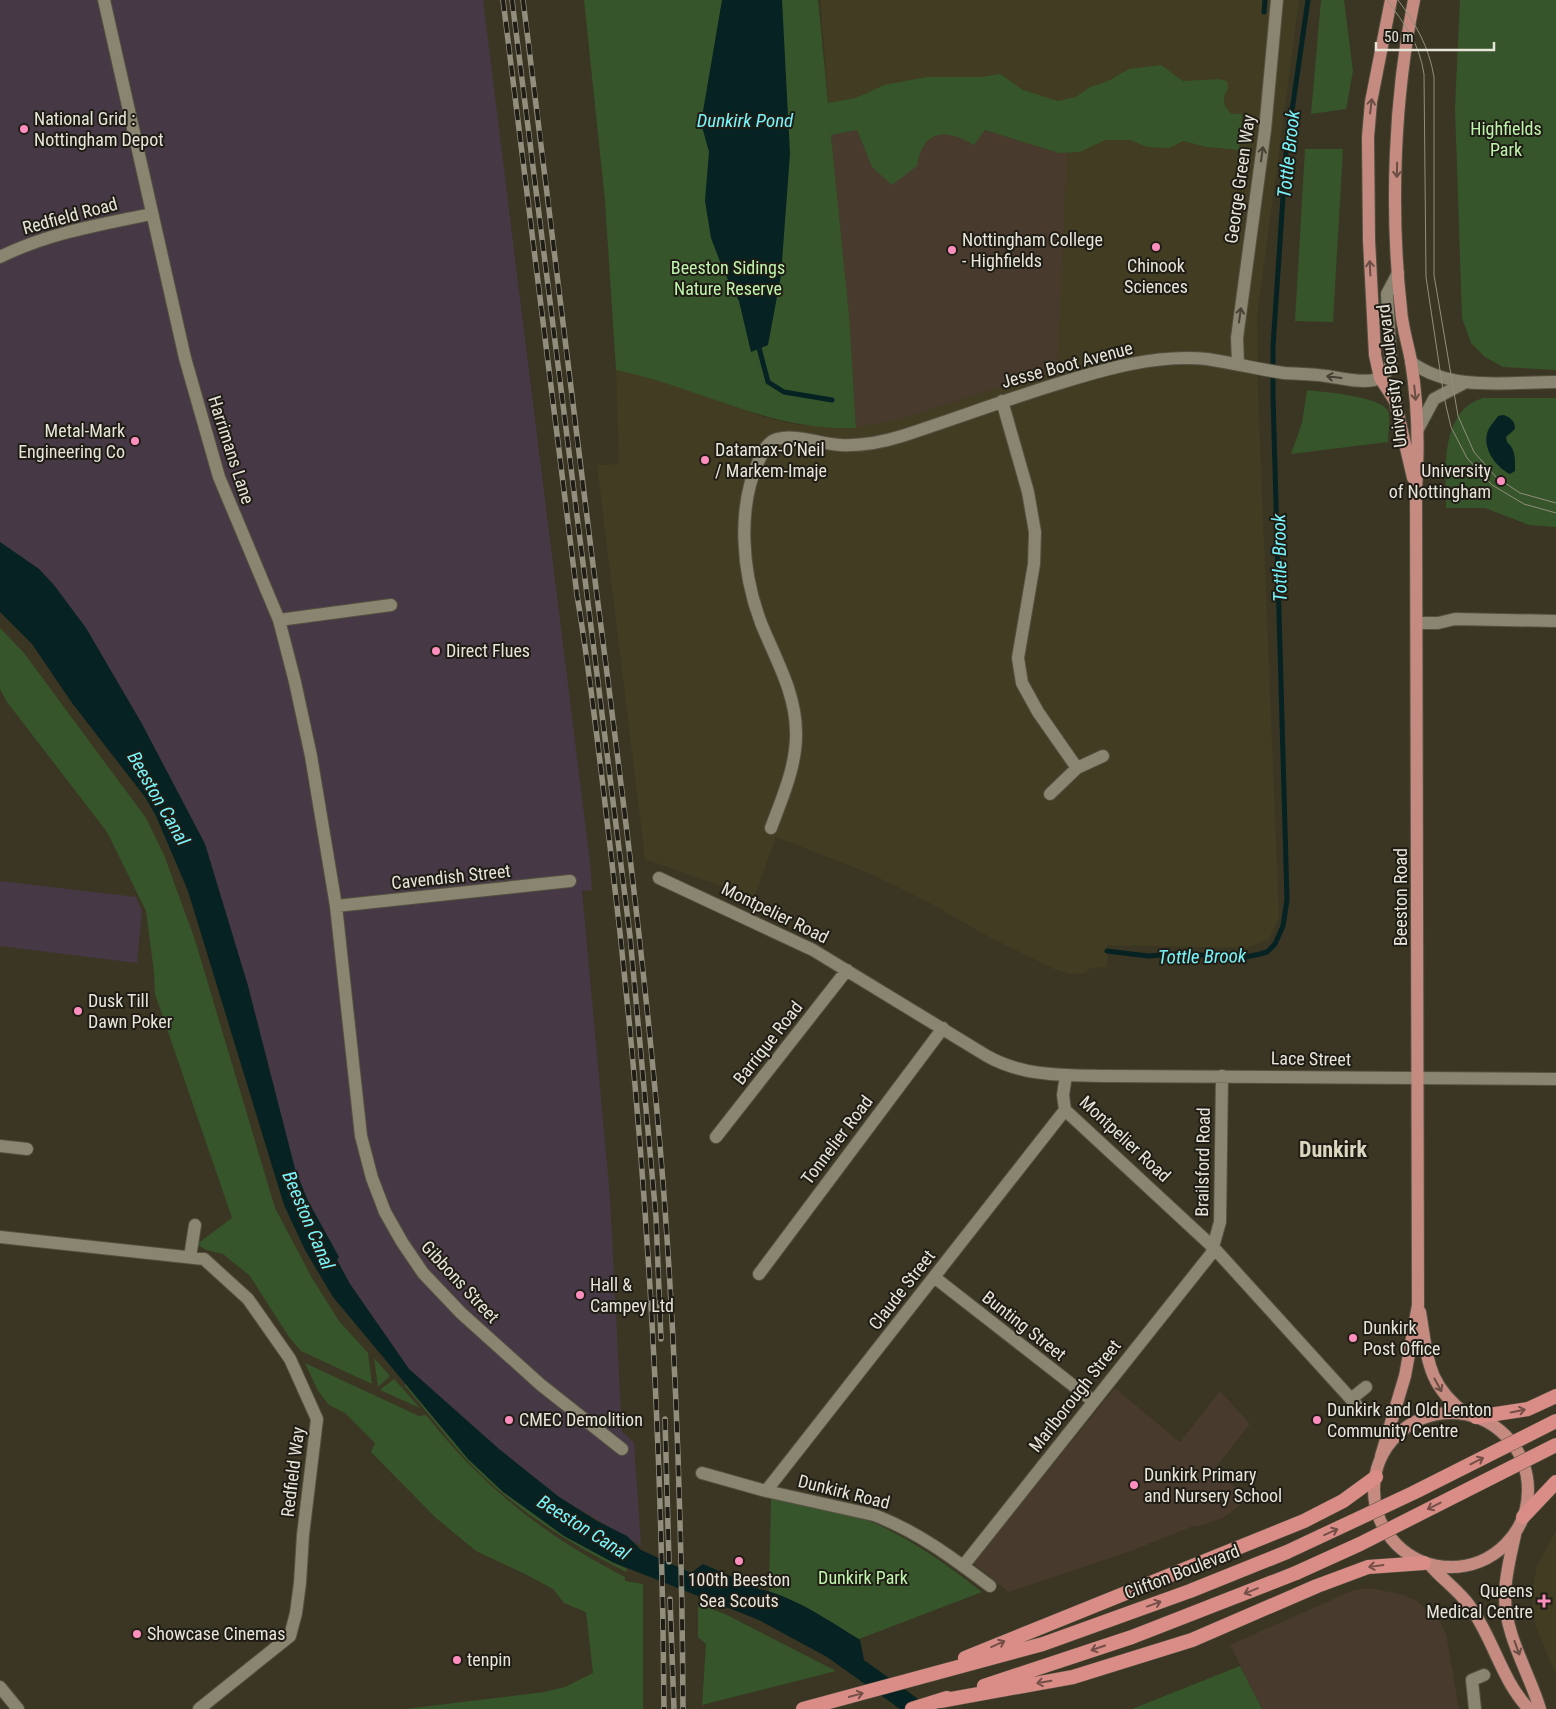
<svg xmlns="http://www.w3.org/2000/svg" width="1556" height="1709" viewBox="0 0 1556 1709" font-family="'Roboto Condensed',sans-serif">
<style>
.built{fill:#413c22}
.industrial{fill:#463845}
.education{fill:#483a2d}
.green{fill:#36552a}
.water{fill:#062223}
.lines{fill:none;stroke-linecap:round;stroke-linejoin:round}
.stream{stroke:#062223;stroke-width:5}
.minor-casing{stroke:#545141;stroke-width:14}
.tertiary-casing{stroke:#545141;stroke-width:14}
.primary-casing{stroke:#545141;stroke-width:14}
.trunk-casing{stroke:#545141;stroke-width:15}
.minor{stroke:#8a8570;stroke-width:12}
.tertiary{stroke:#8a8570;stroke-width:12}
.primary{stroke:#c68b80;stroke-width:12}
.trunk{stroke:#da8d86;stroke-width:14}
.tram{stroke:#918e7e;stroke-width:1}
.rail-casing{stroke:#918e7e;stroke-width:5.5}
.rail{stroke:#1f1d15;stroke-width:4;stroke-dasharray:11;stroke-linecap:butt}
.trunk-bridge-casing{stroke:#545141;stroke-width:15;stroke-linecap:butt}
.trunk-bridge{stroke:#da8d86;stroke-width:14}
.oneway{stroke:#6a4e45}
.oneway2{stroke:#444135}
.oneway3{stroke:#734f48}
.poi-dot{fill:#fe8ebd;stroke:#1f1d15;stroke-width:2}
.labels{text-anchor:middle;stroke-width:4;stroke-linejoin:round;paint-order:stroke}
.poi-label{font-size:18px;fill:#e7e5d9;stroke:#1f1d15;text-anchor:start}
.park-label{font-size:18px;fill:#bff5ac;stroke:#1f1d15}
.street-label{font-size:18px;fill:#e7e5d9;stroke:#1f1d15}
.water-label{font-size:19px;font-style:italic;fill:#78f5fc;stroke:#1f1d15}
.district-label{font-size:22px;font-weight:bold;fill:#dbd7bf;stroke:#1f1d15}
</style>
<rect width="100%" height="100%" fill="#3a3623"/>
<path class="built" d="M820,0H1299L1257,317L1258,392L1279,918L1269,939L1247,948L1107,945V967L1090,968L1086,973L1071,974L1054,969L991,938L926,901L871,874L776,837L754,898L645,859L597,465L619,464L616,370L649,376L766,418L800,425L856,428Z
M1556,1530V1675L1537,1630L1533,1613L1532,1590L1537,1566Z"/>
<path class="industrial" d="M0,0H483L590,862L592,890L582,891L610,1197L622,1432L634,1442L641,1546L559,1497L499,1449L409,1369L350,1284L337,1260L334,1248L308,1201L295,1169L248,986L205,844L142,724L86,628L39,569L0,542Z
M0,881L136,897L142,911L137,963L0,946Z"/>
<path class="education" d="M857,130L872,167L917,166L920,152L927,142L937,134L950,133L974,145L984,130L1059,153H1067L1057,369L897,420L856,427L849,315L831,135Z
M1115,1388L1180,1442L1220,1391L1250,1424L1213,1471L1250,1498L1223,1518L1197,1527L1196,1525L1128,1552L1009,1592L973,1563Z
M1368,1588L1401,1594L1415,1600L1440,1621L1446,1634L1459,1709H1262L1230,1645L1354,1590Z"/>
<path class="green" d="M584,0H818L828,103L856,98L884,85L927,77H981L1000,74L1023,90L1058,101L1076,97L1090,87L1108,81L1129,69L1161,65L1183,81L1219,79L1227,81L1228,88C1222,99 1222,105 1232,114H1242L1239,150L1207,147L1183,141L1169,148L1147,147L1130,140H1105L1080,152L1059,153L985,130L974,145C946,128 923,129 917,166L892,185L872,167L857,130L831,135L849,315L856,428C767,431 700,387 616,370L605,201Z
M1321,0H1344L1353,71L1346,109L1311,114Z
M1460,0H1556V370L1503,367L1485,357L1471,343L1462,318L1455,108Z
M1305,149H1343L1333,322L1295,321Z
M1307,390C1323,392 1381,396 1388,411C1391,419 1388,433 1388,442L1291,454L1302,423Z
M1483,398H1556V527L1529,525L1485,508H1446C1446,472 1439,411 1483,398Z
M0,628L24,653L146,818L164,855L195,940L275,1208L312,1278L339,1321L368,1353L372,1384L301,1351L289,1337L250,1276L223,1254L206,1250L197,1244L232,1218L155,994L154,972L146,911L107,832L7,702L0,689Z
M374,1358L390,1376L378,1387Z
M305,1363L419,1416L426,1415C481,1485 546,1537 625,1577V1581L643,1584V1709H405L544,1692L565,1687L593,1673L586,1612L564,1603L553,1589L527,1575L476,1551L436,1518L371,1452L375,1443L345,1413L329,1405L318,1391Z
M394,1379L420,1408L380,1390Z
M405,1382L438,1423L612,1562L627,1569L626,1572C567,1542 512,1508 467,1460C445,1436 426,1410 405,1386Z
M771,1499C798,1504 828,1506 854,1515C902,1532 942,1561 982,1592L859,1639L810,1611L769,1591Z
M698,1604L725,1614L836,1671L702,1705L706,1644L698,1637Z
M1240,1666L1262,1709H1132Z"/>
<path class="water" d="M722,0H782L790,154L781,275L768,345L751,352L739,301L724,272L711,238L705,201L709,152L701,123Z
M1504,415C1511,418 1515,421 1515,429L1506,437L1507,442C1516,450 1515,458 1515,471L1510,474C1497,468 1483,450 1487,434C1488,428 1494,422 1498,416Z
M0,542L39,569L54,585L86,628L142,724L205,844L248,986L295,1169L308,1201L339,1257L337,1260L350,1284L409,1369L499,1449L559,1497L597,1521L627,1536L641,1550L691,1573L703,1564L751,1585H758V1589C792,1595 831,1622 860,1640L864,1660L932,1709H900L827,1657L759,1620L612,1562L564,1536L503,1492L468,1459L333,1297L305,1250L284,1205L188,891L156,816L145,797L72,703L32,644L0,612Z"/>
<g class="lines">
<path class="stream" d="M1264,12L1265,0
M758,344L768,382L784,392L832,400
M1107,951L1148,956L1175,954L1246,957L1260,954L1267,952L1275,944L1283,926L1287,900L1273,396V346L1286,152L1308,0"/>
<g class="minor-casing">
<path id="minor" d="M104,0L185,358L219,477L279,620L295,682L311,756L336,906L361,1136L372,1178L385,1212L402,1242L423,1273L461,1313L541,1385L622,1449
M1238,363L1237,338L1265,130L1277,0
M1002,401L1028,492L1035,532L1034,564L1018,658L1022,683L1038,712L1077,768
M279,620L391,605
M1418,623H1438L1455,619L1556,621
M1050,794L1077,768L1103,756
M771,828C782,798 797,765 796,732C796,693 775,658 761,623C742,573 736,507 760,458C763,451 769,441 777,439C797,434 820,444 840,445C860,446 883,442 902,436C954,419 1005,400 1057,384C1105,369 1156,354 1207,359C1233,363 1258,369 1284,373C1298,374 1313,374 1326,376C1341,378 1359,383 1374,380C1383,378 1388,371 1391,363L1387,294L1398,273
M659,878L813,950L987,1056C1024,1077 1065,1075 1107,1076L1556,1079
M336,906L570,881
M1066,1075L1063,1095L1065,1110L1214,1248L1361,1410
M716,1137L847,970
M0,1146L27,1149
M0,1237L204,1259L248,1299L290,1359L317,1419L303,1535L300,1583L296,1613L290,1636L199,1709
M190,1257L195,1225
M759,1274L943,1028
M934,1277L1093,1401
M1351,1399L1366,1387
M702,1473L766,1491L874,1515C917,1531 954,1559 990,1586
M766,1491L1065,1110
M963,1566L1211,1254L1220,1222L1222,1076
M0,1687L18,1709
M1475,1709L1472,1680L1484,1675"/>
</g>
<g class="tertiary-casing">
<path id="tertiary" d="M0,257C48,233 99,225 151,214
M1411,362C1451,392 1508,382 1556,382
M1418,429L1434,399L1464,383"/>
</g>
<g class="primary-casing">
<path id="primary" d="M1391,0L1371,102L1368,137L1369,240L1375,355L1380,378L1395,401L1413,478
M1420,1312C1428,1358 1426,1384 1466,1414
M1374 1490a77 77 0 1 1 154 0a77 77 0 1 1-154 0Z
M1381,1456L1405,1376L1418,1305L1416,490C1419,447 1418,404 1411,361C1408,344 1402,327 1401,309C1390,210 1394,98 1414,0
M1515,1535C1511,1554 1505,1575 1505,1596C1505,1636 1529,1672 1540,1709
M1431,1566C1442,1579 1459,1591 1469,1605C1493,1637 1501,1680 1529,1709"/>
</g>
<g class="trunk-casing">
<path id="trunk" d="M1476,1417L1528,1409L1556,1396
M1523,1517L1556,1482
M965,1658L1304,1521L1343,1501L1376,1477
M984,1686L1132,1637L1296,1573
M940,1701L1073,1677L1192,1640L1317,1586L1368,1567L1424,1563
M803,1709L1043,1644L1190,1591L1287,1552
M912,1709L947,1698"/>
</g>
<use href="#minor" class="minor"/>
<use href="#tertiary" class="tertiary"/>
<use href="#primary" class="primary"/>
<use href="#trunk" class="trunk"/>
<path class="tram" d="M1387,0C1405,25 1419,42 1424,74L1426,277L1444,397L1451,427L1467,458L1492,485L1524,504L1556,513
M1398,0C1416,24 1429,47 1434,77V275L1458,416L1474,452L1496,477L1520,493L1556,503"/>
<g class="rail-casing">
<path id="rail" d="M503,0L577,595C591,678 600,762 610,846C645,1133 662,1420 664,1709
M512,0L630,936L656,1217L661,1339
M523,0C547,185 568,371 592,557C620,774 649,991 665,1209C677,1375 682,1542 683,1709
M665,1419L669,1562
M670,1599L674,1709"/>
</g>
<use href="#rail" class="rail"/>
<g class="trunk-bridge-casing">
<path id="trunk-bridge" d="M1287,1552L1413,1493L1556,1421
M1296,1573L1360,1544L1556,1445"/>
</g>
<use href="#trunk-bridge" class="trunk-bridge"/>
</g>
<defs><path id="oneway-shaft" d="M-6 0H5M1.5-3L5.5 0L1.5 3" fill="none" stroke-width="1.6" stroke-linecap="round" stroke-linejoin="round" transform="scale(1.25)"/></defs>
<g class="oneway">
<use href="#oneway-shaft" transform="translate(1371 106) rotate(-83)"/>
<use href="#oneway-shaft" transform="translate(1397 170) rotate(91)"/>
<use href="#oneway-shaft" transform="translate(1370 268) rotate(-93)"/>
<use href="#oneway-shaft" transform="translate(1415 393) rotate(84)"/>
<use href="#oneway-shaft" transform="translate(1438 1385) rotate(61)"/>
<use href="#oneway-shaft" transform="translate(1517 1648) rotate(70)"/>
</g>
<g class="oneway2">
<use href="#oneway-shaft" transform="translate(1262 154) rotate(-82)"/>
<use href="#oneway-shaft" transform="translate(1240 315) rotate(-82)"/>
<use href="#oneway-shaft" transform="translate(1334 377) rotate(-173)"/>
</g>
<g class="oneway3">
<use href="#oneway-shaft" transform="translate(1518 1411) rotate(-12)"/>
<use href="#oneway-shaft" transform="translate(1477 1461) rotate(-27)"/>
<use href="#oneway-shaft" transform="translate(1434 1506) rotate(153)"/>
<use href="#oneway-shaft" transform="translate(1331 1532) rotate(-24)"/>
<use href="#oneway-shaft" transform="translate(1376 1566) rotate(172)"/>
<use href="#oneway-shaft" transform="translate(1251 1591) rotate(158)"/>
<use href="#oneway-shaft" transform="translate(1154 1604) rotate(-20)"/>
<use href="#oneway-shaft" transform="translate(998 1644) rotate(-24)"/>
<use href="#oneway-shaft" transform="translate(1098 1648) rotate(161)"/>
<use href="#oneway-shaft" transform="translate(1044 1682) rotate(170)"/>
<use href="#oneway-shaft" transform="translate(856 1695) rotate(-15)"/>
</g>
<g class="poi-dot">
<circle cx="24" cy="129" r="5"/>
<circle cx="1156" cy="247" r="5"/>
<circle cx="952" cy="250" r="5"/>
<circle cx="135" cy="441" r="5"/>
<circle cx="705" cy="460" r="5"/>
<circle cx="1501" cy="481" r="5"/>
<circle cx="436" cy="651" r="5"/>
<circle cx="78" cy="1011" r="5"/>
<circle cx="580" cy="1295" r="5"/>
<circle cx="1353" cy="1338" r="5"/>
<circle cx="509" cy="1420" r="5"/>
<circle cx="1317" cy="1420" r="5"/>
<circle cx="1134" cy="1485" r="5"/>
<circle cx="739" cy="1561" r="5"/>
<path d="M1541.5 1593.5h5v5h5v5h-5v5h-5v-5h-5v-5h5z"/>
<circle cx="137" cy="1634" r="5"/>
<circle cx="457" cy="1660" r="5"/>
</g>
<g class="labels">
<g class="poi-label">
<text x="34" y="125">National Grid :<tspan x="34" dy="21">Nottingham Depot</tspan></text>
<text x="962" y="246">Nottingham College<tspan x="962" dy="21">- Highfields</tspan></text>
<text x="1156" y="272" text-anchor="middle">Chinook<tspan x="1156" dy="21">Sciences</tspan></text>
<text x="125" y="437" text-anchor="end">Metal-Mark<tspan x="125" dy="21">Engineering Co</tspan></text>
<text x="715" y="456">Datamax-O’Neil<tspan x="715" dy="21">/ Markem-Imaje</tspan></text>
<text x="1491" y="477" text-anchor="end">University<tspan x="1491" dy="21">of Nottingham</tspan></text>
<text x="446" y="657">Direct Flues</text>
<text x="88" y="1007">Dusk Till<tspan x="88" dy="21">Dawn Poker</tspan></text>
<text x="590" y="1291">Hall &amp;<tspan x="590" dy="21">Campey Ltd</tspan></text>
<text x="1363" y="1334">Dunkirk<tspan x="1363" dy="21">Post Office</tspan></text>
<text x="1327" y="1416">Dunkirk and Old Lenton<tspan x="1327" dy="21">Community Centre</tspan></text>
<text x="519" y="1426">CMEC Demolition</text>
<text x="1144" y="1481">Dunkirk Primary<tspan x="1144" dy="21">and Nursery School</tspan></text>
<text x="739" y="1586" text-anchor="middle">100th Beeston<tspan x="739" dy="21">Sea Scouts</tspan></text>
<text x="1533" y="1597" text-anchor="end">Queens<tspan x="1533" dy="21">Medical Centre</tspan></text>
<text x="147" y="1640">Showcase Cinemas</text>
<text x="467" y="1666">tenpin</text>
</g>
<g class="park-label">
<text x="1506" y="135">Highfields<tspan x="1506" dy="21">Park</tspan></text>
<text x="728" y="274">Beeston Sidings<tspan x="728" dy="21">Nature Reserve</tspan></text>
<text x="863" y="1584">Dunkirk Park</text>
</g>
<g class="street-label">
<text transform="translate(1240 179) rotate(-82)" y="6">George Green Way</text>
<text transform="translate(70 216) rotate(-15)" y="6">Redfield Road</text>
<text transform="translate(1067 365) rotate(-15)" y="6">Jesse Boot Avenue</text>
<text transform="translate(1392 376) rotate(-97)" y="6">University Boulevard</text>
<text transform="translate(231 450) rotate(72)" y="6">Harrimans Lane</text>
<text transform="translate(451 877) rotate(-6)" y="6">Cavendish Street</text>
<text transform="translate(1401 897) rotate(-90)" y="6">Beeston Road</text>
<text transform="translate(775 913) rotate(26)" y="6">Montpelier Road</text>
<text transform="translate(768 1043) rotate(-52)" y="6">Barrique Road</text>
<text transform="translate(1311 1059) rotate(1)" y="6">Lace Street</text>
<text transform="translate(1125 1139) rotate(43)" y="6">Montpelier Road</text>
<text transform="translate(837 1140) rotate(-53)" y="6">Tonnelier Road</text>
<text transform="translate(1203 1162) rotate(-89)" y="6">Brailsford Road</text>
<text transform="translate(460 1282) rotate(47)" y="6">Gibbons Street</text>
<text transform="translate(902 1290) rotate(-52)" y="6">Claude Street</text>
<text transform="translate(1024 1326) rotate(38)" y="6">Bunting Street</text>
<text transform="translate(1075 1396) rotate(-52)" y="6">Marlborough Street</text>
<text transform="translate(293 1472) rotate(-83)" y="6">Redfield Way</text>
<text transform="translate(844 1492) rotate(14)" y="6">Dunkirk Road</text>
<text transform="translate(1182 1572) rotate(-21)" y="6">Clifton Boulevard</text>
</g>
<g class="water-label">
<text x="745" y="127">Dunkirk Pond</text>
<text transform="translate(1288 154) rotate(-84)" y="7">Tottle Brook</text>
<text transform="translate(1279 558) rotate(-91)" y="7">Tottle Brook</text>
<text transform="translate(159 798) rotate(60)" y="7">Beeston Canal</text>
<text transform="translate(1202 956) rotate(-1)" y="7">Tottle Brook</text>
<text transform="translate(309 1220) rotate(67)" y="7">Beeston Canal</text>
<text transform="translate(584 1527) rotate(32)" y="7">Beeston Canal</text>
</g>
<g class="district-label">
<text x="1333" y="1157">Dunkirk</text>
</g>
</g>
<path d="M1376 42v8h118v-8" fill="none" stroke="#e7e5d9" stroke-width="2.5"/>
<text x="1384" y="42" font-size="15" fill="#e7e5d9" stroke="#1f1d15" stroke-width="4" paint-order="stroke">50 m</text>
</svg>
